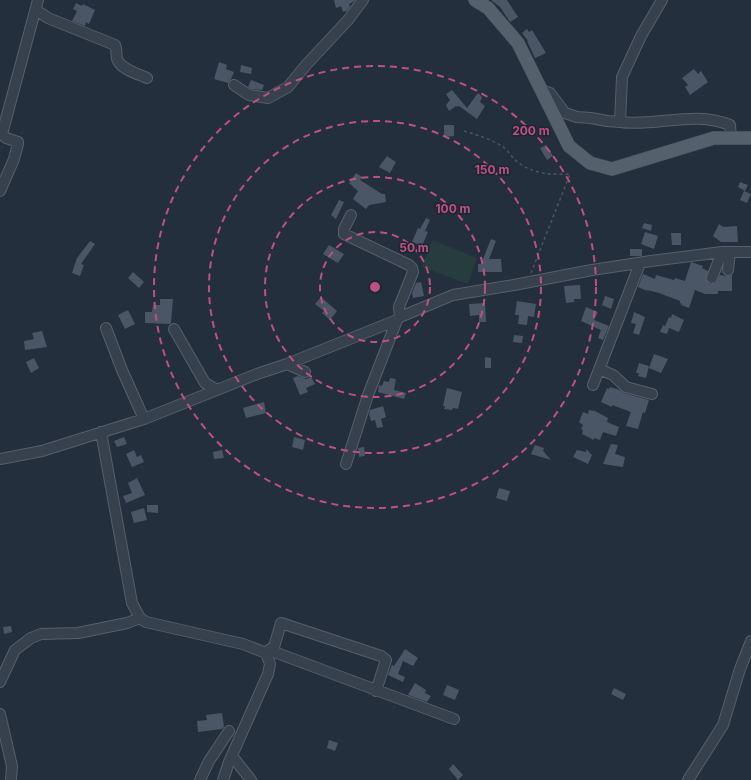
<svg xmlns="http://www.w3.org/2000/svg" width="751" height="780" viewBox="0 0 751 780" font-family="Inter,sans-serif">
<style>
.green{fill:#263c3e}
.building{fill:#4a5666}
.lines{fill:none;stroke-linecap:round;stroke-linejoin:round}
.minor-casing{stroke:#565f6b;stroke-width:12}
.major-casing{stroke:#414a56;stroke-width:14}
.path{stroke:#43595b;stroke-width:1.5;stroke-dasharray:3 3;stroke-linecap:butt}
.minor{stroke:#37414d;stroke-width:10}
.major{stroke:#55606d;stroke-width:13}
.ring{fill:none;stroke:#bd5181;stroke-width:2;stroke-dasharray:7 5}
.centre{fill:#bd5181;stroke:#1d2632;stroke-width:2}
.ring-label{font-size:12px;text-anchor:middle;font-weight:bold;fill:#bd5181;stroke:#1d2632;stroke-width:3;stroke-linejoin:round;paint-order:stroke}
</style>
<rect width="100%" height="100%" fill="#242f3d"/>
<path class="green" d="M432,240L477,258L468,284L422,267Z"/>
<path class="building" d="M334,0H355L353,2L349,4L350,7L347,11L343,12L341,6L336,8Z
M491,0H507L518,17L510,22L500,7Z
M76,3L82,6L83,4L95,10L89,24L86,22L85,26L72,21L77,11L73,9Z
M527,29L529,32L532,30L546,53L535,58L527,41H528L522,33Z
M219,62L227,65L226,69L234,72L231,79L228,83L214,79Z
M241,65L252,68L251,74L240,72Z
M694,69L698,74L701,71L708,82L690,95L685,87L688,85L682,78Z
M251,80L264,85L262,90L251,89L248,87Z
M452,90L467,108L478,93L482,97L480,102L485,106L477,119L459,106L458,107L456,106L449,111L446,105L450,100L446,94Z
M444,125H454V136L444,137Z
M546,145L553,156L547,160L540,148Z
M387,156L396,162L390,173L379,167Z
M356,173L362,177L360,180L382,194H385L386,202L369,205L366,209L353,199L358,191L349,183Z
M740,182L748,185L745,191L738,187Z
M744,191L751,194L747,203L740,200Z
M339,200L344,202L336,219L331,215Z
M426,218L430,220L425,231L428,232L422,246L412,242L418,228L420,229Z
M644,223L652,225L651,231L642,228Z
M719,224L723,227L737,226L738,242H721L713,236Z
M645,232L658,236L654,249L641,244Z
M671,233H681V245H672Z
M491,239L496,241L489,259H501L502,272H478V264H481Z
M90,241L95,244L81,264L84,265L80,276L72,273L77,258Z
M329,245L344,254L338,263L323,254Z
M630,249H642V256H630Z
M691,262L703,266L702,268L708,271L706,279L710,284L716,283L720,275L728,276L732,275V291H718V294H705L695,290L689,308L681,305L682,304L680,303V301L659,293L647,290V291L638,287L643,274L655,279L656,275L674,280L675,278L685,281Z
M133,272L144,282L139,288L128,278Z
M421,282L424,296L413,298L412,293L416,283Z
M580,285L581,299H574V302L566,303L564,286Z
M605,296L614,299L611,309L602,305Z
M321,297L337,311L330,320L322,313L324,311L315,304Z
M160,299H173L171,323L170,324L145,323V312H152L153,305H160Z
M517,301L536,304L534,317L528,316L527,325L518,324L519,315H515Z
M485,303L486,322H479V315L470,316L469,304Z
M586,307L598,312L594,320L609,326L603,340L598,338L601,330L581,321Z
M128,310L135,324L125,329L118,315Z
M634,312L645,317L639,335L633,333L636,324L631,323Z
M672,314L684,320L679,332L669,328L667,334L660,332L663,325L665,326L669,317L671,318Z
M42,331L47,347L25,350L24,341L34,339L32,333Z
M514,335L523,336L522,343L513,342Z
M654,354L668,359L661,373L649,368Z
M485,357L491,358V368H485Z
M34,358L39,368L31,373L26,362Z
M639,363L649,366L646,378L638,376L639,373H636Z
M298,376L306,379L311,377L315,384L306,388L308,392L300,395L293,378Z
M390,378L396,379L394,390L406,393L404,399L378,392L379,385L382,386L384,381L389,382Z
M610,387L620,390L624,393L649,400L645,413L643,412L638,429L626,426L631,412L612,405V407L601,402L607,388L609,389Z
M447,388L462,392L458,409L453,408L452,410L444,409L445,406H443Z
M264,402L266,413L246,418L243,408Z
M383,406L386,417L381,419L383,427L377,428L375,420L371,421L369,414L370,410Z
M589,410L595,411L608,418L607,422L619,427L616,436L603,432L600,440L594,438V440L582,434L583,430L581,429L583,425L579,422L583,412L588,414Z
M124,437L127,444L117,447L114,441Z
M294,437L305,440L303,450L292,447Z
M611,444L618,445L615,454L625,457L623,467L603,464Z
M535,445L544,448L543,451L551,460L531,454Z
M364,447L365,456L359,457L358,448Z
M586,449L592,455L588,464L573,457L577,450L586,452Z
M134,450L137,457L141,455L144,462L132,467L126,454Z
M222,450L224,458L214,459L213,452Z
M137,478L145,495L126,503L123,496L132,493L128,483Z
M499,488L510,491L507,501L496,498Z
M147,505H158V513L147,512Z
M144,508L147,520L134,523L131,512Z
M11,626L12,632L4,634L3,627Z
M405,649L418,658L413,666L403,661L398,674L405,677L403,682L388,675L392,665L394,666Z
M415,683L426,690L425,693L431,696L427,702L408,695Z
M447,685L459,690L455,700L443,695Z
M614,688L626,694L623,700L611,694Z
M222,713L224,727L222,729L198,732L197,721L207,720L206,715Z
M329,740L338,743L335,751L327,748Z
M453,764L463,775L458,780L449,769Z"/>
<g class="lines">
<g class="minor-casing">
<path id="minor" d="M36,10L48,18L115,45C118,51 115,56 118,61C123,70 138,74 147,78
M234,85L249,95L268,98L288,87L306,65L348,20L363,0
M541,90L550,93L565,113L577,117L591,118L607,121L620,122L622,77L641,36L662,0
M620,122C656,127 695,110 730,125L731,139
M0,191L14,159L18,144V142L6,138L2,134L38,0
M351,215L344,229V234L409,265L412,268L413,272L399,307L400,317
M728,270L730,252
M712,278L722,252
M106,328L122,370L144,419
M174,329L205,383L217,390
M287,364L305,372
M599,369L613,375L626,387L652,394
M593,385L639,266V263
M101,432L132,603L140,618L146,622L243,644L266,653L270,664L268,674L229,762L223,780
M0,459L42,451L144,419L257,374L287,364L397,320L400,317L453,295L514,285L592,270L651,261L722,252H751
M346,464L368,395L397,320
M269,650L274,647L281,623L381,656L386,660L376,691
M266,653L269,650L454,719
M0,682L15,650L31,638L41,634L78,633L127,623L140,618
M0,714L12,766L11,780
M232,756L251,780
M200,780L209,761L229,731
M688,780L723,725L740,669L751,641"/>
</g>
<g class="major-casing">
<path id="major" d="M475,0L488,8L518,43L569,146L590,163L612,169L714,138H751"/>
</g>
<path class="path" d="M464,131C477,135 490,139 502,146C507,149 510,155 514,159C530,174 550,175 570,174L531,273"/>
<use href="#minor" class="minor"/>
<use href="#major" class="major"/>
</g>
<g class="ring">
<circle cx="375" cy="287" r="55"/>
<circle cx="375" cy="287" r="110"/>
<circle cx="375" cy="287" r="166"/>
<circle cx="375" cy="287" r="221"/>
</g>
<circle cx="375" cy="287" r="6" class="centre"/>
<g class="ring-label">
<text x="531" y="135">200 m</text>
<text x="492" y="174">150 m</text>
<text x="453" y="213">100 m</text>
<text x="414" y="252">50 m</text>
</g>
</svg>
